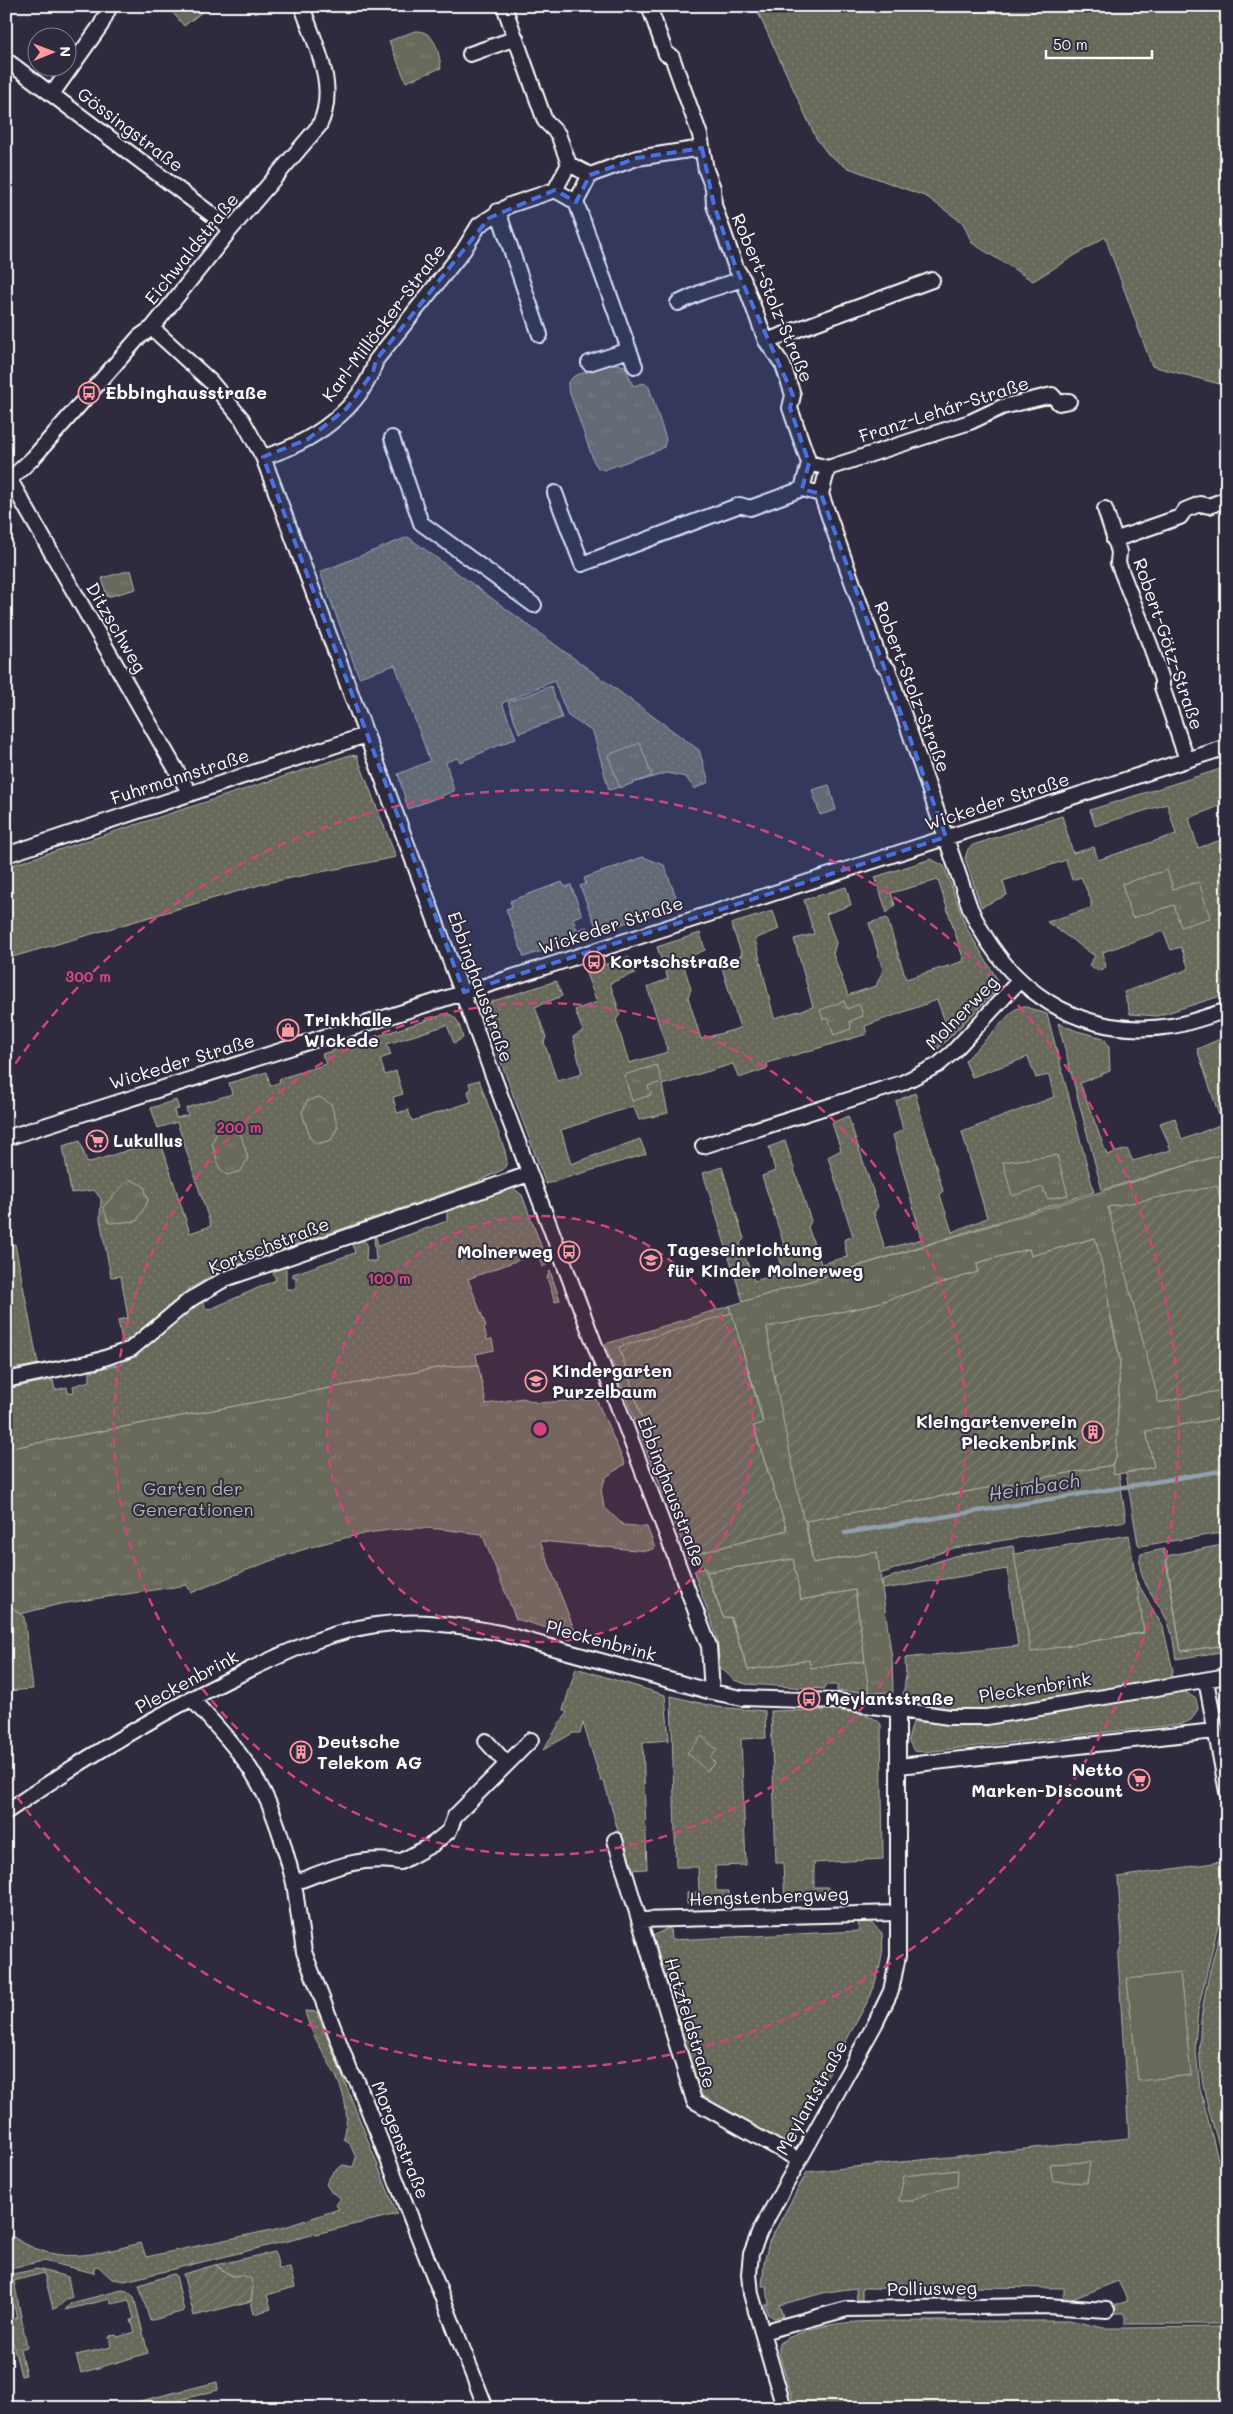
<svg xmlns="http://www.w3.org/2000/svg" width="1233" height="2414" viewBox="0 0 1233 2414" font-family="Mali,sans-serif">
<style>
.grass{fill:url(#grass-dots);stroke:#b4b4ac}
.park{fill:url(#park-tufts);stroke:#b4b4ac}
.garden{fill:url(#garden-furrows);stroke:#b4b4ac}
.pitch{fill:#68695a;stroke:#b4b4ac}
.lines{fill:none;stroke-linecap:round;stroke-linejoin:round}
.stream{stroke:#93a1ac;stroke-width:4.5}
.minor-casing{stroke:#fff;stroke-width:18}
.minor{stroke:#2f2a3d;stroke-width:14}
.marked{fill:#4a71e0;fill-opacity:0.2;stroke:#4a71e0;stroke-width:4;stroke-dasharray:10 6;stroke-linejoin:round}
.ring{fill:none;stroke:#ce467c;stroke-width:2.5;stroke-dasharray:9 6}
.labels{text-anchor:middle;stroke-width:4;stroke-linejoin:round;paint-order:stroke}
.street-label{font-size:18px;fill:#fff;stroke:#2f2a3d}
.poi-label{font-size:18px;font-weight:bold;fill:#fff;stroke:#2f2a3d;text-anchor:start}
.park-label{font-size:18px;fill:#b4b4ac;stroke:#2f2a3d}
.water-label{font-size:19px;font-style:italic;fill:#aeb9c0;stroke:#2f2a3d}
.centre{fill:#ce467c;stroke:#2f2a3d;stroke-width:2.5}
.ring-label{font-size:15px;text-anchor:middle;font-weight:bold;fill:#ce467c;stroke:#2f2a3d;stroke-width:4;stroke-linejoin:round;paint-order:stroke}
</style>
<defs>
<pattern id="grass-dots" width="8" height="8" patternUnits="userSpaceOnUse" patternTransform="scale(1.25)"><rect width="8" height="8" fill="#68695a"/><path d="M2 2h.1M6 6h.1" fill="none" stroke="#7f8073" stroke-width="1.8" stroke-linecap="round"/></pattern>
<pattern id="park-tufts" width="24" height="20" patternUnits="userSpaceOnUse" patternTransform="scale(1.25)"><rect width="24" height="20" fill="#68695a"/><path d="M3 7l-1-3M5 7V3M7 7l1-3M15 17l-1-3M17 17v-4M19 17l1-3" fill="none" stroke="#7f8073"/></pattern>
<pattern id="garden-furrows" width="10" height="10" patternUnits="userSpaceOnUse" patternTransform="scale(1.25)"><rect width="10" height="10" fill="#68695a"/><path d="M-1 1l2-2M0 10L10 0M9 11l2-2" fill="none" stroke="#7f8073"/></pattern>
</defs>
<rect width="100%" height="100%" fill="#2f2a3d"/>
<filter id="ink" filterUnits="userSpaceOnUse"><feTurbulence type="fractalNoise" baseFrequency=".02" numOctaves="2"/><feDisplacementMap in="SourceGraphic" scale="10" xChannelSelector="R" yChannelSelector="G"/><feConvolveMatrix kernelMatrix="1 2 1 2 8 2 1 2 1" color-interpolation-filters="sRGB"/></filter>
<g filter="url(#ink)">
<path class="grass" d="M755,6H1227V386L1152,366L1105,237L1033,281L972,243L963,223L927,197L846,167L828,154L816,138Z
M408,537L699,750L709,782L694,789L686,777L667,773L609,790L593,732L568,716L554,681L502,703L516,738L460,762L457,758L446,762L454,791L408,809L398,774L430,761L395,665L359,677L320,572Z
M350,755L357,756L396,857L266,883L6,959V867Z
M1227,767V803L1189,818L1198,848L1227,838V994L1157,1016L1130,1014L1124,992L1189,969L1181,947L1171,950L1163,931L1103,952L1106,967L1098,971L1089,965L1095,956L1047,922L1091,908V900L1081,877L1072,880L1066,860L1003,881L1007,895L981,907L965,858L968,849L973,845L1062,816L1073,853L1094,847L1098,860L1176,834L1167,804L1095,826L1090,810Z
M643,857L664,865L679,905L598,932L580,886L586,884L584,878Z
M931,859L944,866L966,927L997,979L994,993L936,1051L932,1035L948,1029L937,1000L865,1026L867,1034L767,1063L768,1068L739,1078L733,1064L662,1085L668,1113L639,1120L633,1106L561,1130L571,1164L640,1139L646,1154L546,1184L484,1016L490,1002L556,981L562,996L535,1007L546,1037L544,1042L557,1081L582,1074L573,1037L583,1031L575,1010L597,1002L585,971L628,957L635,973L610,983L620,1014L616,1020L629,1063L668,1052L647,987L668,979L657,947L700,933L705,950L682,960L691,989L688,997L701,1039L740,1028L721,964L742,955L731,924L773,911L779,929L755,939L774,1018L813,1007L794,939L814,934L804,900L846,887L851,905L826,914L836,943L833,954L848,995L876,986L883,970L869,923L887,918L906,979L964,961L938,880L891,893L895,905L887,913L875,877Z
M562,882L565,887L571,885L582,915L573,918L577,930L587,927L589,935L524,957L506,909L512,907L510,901Z
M1023,1006L1047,1014L1094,1192L743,1302L703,1173L722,1167L744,1239L740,1243L754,1281L782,1273L778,1254L786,1251L762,1176L775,1171L769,1147L785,1141L811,1221L808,1227L821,1264L847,1257L844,1240L853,1236L828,1157L841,1150L832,1123L848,1116L878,1206L874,1213L885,1249L922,1239L893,1135L903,1130L896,1101L915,1093L943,1191L940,1195L952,1232L987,1218L962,1132L1054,1097L1049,1075L1036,1078L1028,1057L972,1077L965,1061L1014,1010Z
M446,1014C458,1014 460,1028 463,1038L454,1043L447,1025L387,1044L391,1055L380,1059L385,1075L396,1071L403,1094L393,1097L397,1113L408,1110L412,1121L471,1102L468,1091L471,1090L469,1083L479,1080L505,1151L507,1162L504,1169L477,1182L220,1271L189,1289L128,1340L122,1341L118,1320L128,1318L121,1276L111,1277L100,1219L101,1199L94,1190L71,1193L63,1146L80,1141L87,1163L151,1143V1140L159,1137L190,1233L211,1226L177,1122L158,1128L151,1108L176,1100L179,1109L174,1110L176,1118L188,1115L186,1108L232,1094L229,1083L267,1072L270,1086L280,1082L279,1079L326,1064L322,1054Z
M1058,1023L1077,1031L1104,1038L1109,1047L1110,1071L1080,1083L1107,1155L1127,1149L1133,1161L1171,1150L1160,1123L1175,1118L1182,1140L1222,1124L1197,1049L1227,1036V1064L1223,1066L1227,1081V1153L1102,1190Z
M513,1188L522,1195L548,1264L542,1267L537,1253L468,1279L486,1326L484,1327L487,1340L492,1339L494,1350L476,1354L478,1365L443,1367L6,1449V1389L53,1380L55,1390L67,1387L68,1393L74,1392L73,1386L90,1381V1372L120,1364L135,1356L199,1303L203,1302L206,1309L213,1308L276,1280L272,1270L283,1267L286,1269V1289H296V1277H293V1274L355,1253L352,1243L363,1239L367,1244L366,1261H376L374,1237H376L378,1246L447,1221V1210Z
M15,1244L38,1364L6,1370V1246Z
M550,1271L560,1300L555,1302L547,1278Z
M729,1306L732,1313L620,1348L652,1450L661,1448L699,1562L693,1563L688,1557L605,1344Z
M1227,1417V1532L1140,1546L1138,1544L1126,1473L1153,1467L1146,1431Z
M1112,1465L1114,1474H1119L1126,1521L954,1548L880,1574L877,1552L813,1563L806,1521Z
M1013,1546L1031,1651L1144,1633L1136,1580L1163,1627L1173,1671L1171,1676L1162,1679L988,1709H954L902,1703L906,1676L905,1658L1018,1646L1007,1569L883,1589L882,1580L954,1556Z
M1164,1549L1181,1651L1227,1645V1651L1176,1659C1174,1648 1173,1635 1169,1625C1161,1603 1134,1579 1141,1554Z
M704,1568L723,1617H730L748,1670L809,1660L811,1668L865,1661L869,1692L837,1691V1685H825L824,1689L746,1684L734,1680L720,1667L717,1637L695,1576L694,1571Z
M6,1602L24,1617L33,1689L6,1691V1676L11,1675L6,1643Z
M576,1668L665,1695L669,1740L643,1742L647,1869L629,1870L604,1781H601L583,1723L580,1733H573L543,1750L567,1712L563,1710Z
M1227,1684V1725L1223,1726L1219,1697Z
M1181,1689L1196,1699L1198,1709L1191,1720L1182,1724L924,1752L914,1751L908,1740L913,1722L980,1725Z
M671,1696L716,1707L765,1711L766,1738L741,1739L746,1865L715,1866L716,1891H729V1903L687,1904V1893L699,1892L698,1867H676Z
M771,1711C795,1711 865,1705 881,1724L883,1859L814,1863V1887H828V1898L785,1901L783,1863H776Z
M1227,1861V1887L1198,2010L1195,2044L1200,2088L1227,2195V2324H1125V2313H1114L1115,2305L1128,2301L1118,2281L1070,2300H1064V2288L964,2287V2300H958V2289L862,2288V2300L857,2301L856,2288L827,2292L779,2305L783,2316L774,2318L768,2314L765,2305L769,2304L767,2286H762L764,2263L769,2242L807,2172L1129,2138L1118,1956L1122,1941L1118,1877Z
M1227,1905V2174C1218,2140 1205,2105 1201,2070C1194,2014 1214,1958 1227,1905Z
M858,1919L868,1920L882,1933C885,1955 878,1974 871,1995L792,2141L781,2143L711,2104L700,2093L693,2083L651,1943L653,1936L670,1927L671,1940L859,1931Z
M305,2011L317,2012L397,2214L125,2281L112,2279L98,2266L94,2267V2273L43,2261L6,2269V2232C55,2267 87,2256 141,2243L146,2257L285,2227L339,2209L336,2205L341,2198L331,2192L326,2184L333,2172L343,2165L353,2167L356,2158L349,2142L344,2139C357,2084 315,2054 305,2011Z
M275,2252L279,2269L290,2268L295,2287L267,2295L271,2309L254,2314L251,2301L253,2287L242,2275L233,2276L215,2265Z
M37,2269L68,2277L72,2297C64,2299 61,2307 53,2309L44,2273L14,2281L27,2347L20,2349L26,2375L21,2376L7,2320L17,2318L7,2278L8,2275Z
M173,2274L176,2275L184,2311L150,2321L139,2285Z
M122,2290L127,2291L134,2297L148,2353L81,2373L76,2355L111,2347L109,2336L116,2335L118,2337L135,2332L131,2320L134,2319L129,2300L111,2304L110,2299L65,2310L71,2303Z
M932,2321H1074L1103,2328H1119L1227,2327V2408H795L779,2354V2343C823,2316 882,2322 932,2321Z
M217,2382L218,2390L149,2408H112Z"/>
<path class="park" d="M206,6L207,8L184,26L168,7Z
M415,31C435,30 439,52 441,68L406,82L389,41Z
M613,363L625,366L633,386L644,383L649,387L666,439L664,447L659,450L604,470L598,468L594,462L568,388V382L574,376Z
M131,570L136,589L107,597L102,578Z
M551,686L562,718L519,733L508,702Z
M640,743L652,776L620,788L608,755Z
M829,785L836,810L820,815L812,790Z
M1167,870L1173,889L1199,882L1210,918L1181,927L1174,905L1132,918L1122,884Z
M844,1001L847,1009L859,1004L863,1016L850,1021L851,1029L834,1035L828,1018L823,1019L820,1010Z
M657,1065L662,1082L648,1086L651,1095L632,1101L624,1075Z
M319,1097L331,1104L338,1127L331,1140L317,1144L310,1138L302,1112L307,1101Z
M229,1128L241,1135L248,1158L241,1171L227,1175L220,1169L212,1143L217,1132Z
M1227,1153V1417L1146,1431L1154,1467L1114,1475L1112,1465L1116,1457L1120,1359L1095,1238L1031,1256L1029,1249L977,1263L978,1272L864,1307L767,1328L813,1563L877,1552L892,1659L893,1693L869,1692L855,1590L800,1600L793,1559L707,1572L696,1554L787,1530L753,1425L763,1423L760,1408L729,1306Z
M1057,1155L1068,1195L1047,1199L1043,1187L1012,1196L1003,1162Z
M129,1179L144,1186L148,1201L137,1221L109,1223L103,1207Z
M478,1365L486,1404L523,1398L538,1403L596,1399L625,1464L606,1477L601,1489L604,1507L623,1525L647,1527L655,1548L647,1551L540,1541L577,1637L516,1619L482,1534C461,1532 439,1528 418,1528C339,1530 263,1563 191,1593L187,1585L60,1604L20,1614L6,1602V1449L443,1367Z
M702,1736L717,1750L710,1758L715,1763L707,1771L687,1753Z
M1090,2162L1087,2183L1053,2181L1050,2164Z
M958,2170L957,2186L931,2192L912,2201H899L904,2176Z"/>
<path class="garden" d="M1217,1186L1224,1211L1227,1210V1389L1159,1403L1108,1207Z
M1095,1238L1107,1284L1110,1315L1120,1359L1116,1457L1112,1465L806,1521L803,1518L772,1365L767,1327L864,1307L978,1272L977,1263L1029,1249L1031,1256Z
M732,1313L763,1423L753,1426L787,1530L696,1554L661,1448L652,1450L619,1347Z
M1129,1535L1144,1632L1031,1652L1014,1554Z
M1227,1544V1645L1181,1651L1166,1556Z
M793,1559L801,1600L855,1590L865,1661L811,1668L809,1660L748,1670L731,1617H723L707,1572Z
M215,2265L232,2276L242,2275L251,2279L253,2287L251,2301L194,2316L183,2274Z"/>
<path class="pitch" d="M1180,1973L1191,2075L1138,2081L1127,1979Z"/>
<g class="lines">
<path class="stream" d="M845,1533L1227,1470"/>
<g class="minor-casing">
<path id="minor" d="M504,6L545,121L558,134L569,164
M649,6L666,54L672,57L700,135L706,170L713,188L714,205L736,268L743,279L766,341L783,365L793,395L790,408L809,463L802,489L821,494
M470,54L516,38
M6,60L231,229
M52,94L101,25L110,6
M555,190L569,164L590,175L637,158L702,148
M576,202L635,366
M498,211L540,335
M678,303L702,292L743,279
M152,328L211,382L242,419L263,457L511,1124L709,1646L712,1692
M766,341L932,280
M589,363L629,350
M392,438L421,523L534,605
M263,457C310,444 362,409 376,360L463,251L479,225L510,205L555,190L576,202L590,175
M809,463L828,468L821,494L881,663L888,669L970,908C1007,990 1079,1040 1172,1026C1190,1023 1209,1016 1227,1010
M828,468L970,422L1002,407L1052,395L1059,403L1069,401
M10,480L190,794
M6,483L33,458L139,337L152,328L231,229L319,126C339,87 315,45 302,6
M555,493L582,564L740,505L750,508L802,489
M1105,509L1119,552L1118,563L1151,647L1162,680V687L1187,760
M1114,540L1180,517L1185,510L1200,504L1209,506L1227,499
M6,855L366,735
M6,1138L557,963L1227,747
M703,1146L902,1083L938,1065L953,1052L1019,981
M6,1380L96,1361L131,1349L191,1299L225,1279L529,1174
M1206,1680L1227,1792
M191,1698C214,1724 241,1751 258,1782C276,1813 285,1849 294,1883C330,1869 361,1855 400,1862L433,1844L449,1831L455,1816L531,1740
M486,1741L507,1764
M899,1766L1214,1731
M6,1812C84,1758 166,1709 251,1669C291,1650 332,1631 376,1625C418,1619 459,1625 500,1633L712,1692L742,1698L837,1701L949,1717H987L1227,1676
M615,1840L694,2101L799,2160
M294,1883L304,1952L351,2073L357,2081L486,2408
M640,1920L898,1913
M762,2332L847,2309L1047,2306L1107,2310
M784,2408L751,2294L749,2274L751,2254L760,2231L875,2024L891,1991L898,1956V1709"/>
</g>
<use href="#minor" class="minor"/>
</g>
</g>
<path class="marked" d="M702,148L714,205L736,268L793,395L790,408L809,463L802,489L821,494L946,837L464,992L263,457L308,439L347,408L373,372L376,360L489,218L555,190L576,202L590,175L637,158Z"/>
<circle cx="540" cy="1429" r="213" fill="#ce467c" fill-opacity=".12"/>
<g class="ring">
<circle cx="540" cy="1429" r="213"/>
<circle cx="540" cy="1429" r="426"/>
<path d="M7 1076A639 639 0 1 1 7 1782"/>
</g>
<defs>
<g id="bus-ring" transform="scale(1.125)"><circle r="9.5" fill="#2f2a3d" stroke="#ff9aa2" stroke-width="1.5"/><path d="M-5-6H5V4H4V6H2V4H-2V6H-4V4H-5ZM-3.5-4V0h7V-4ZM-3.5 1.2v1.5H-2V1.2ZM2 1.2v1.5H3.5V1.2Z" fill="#ff9aa2"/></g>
<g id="shop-ring" transform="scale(1.125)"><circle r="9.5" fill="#2f2a3d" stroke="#ff9aa2" stroke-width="1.5"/><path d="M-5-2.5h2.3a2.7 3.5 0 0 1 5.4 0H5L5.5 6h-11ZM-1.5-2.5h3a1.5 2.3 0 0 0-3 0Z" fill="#ff9aa2"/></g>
<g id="supermarket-ring" transform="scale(1.125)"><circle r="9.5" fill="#2f2a3d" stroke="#ff9aa2" stroke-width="1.5"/><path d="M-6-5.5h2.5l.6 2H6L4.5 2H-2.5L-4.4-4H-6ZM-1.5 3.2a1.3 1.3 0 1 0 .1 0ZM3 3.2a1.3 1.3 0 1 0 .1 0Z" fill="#ff9aa2"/></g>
<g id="school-ring" transform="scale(1.125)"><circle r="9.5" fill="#2f2a3d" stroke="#ff9aa2" stroke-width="1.5"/><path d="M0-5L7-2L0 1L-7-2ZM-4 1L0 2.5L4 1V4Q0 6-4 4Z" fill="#ff9aa2"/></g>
<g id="building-ring" transform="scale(1.125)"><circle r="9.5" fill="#2f2a3d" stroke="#ff9aa2" stroke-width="1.5"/><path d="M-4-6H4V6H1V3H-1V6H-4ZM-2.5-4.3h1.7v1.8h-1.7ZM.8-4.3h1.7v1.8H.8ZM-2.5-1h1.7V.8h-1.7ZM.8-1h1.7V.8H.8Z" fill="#ff9aa2"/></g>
</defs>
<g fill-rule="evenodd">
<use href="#bus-ring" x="89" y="393"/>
<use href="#bus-ring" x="594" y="962"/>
<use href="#shop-ring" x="288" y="1030"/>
<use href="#supermarket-ring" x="97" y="1141"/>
<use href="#bus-ring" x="569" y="1252"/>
<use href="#school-ring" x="651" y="1260"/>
<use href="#school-ring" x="536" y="1381"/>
<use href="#building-ring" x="1093" y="1432"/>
<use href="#bus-ring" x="809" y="1699"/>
<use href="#building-ring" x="301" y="1752"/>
<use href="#supermarket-ring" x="1139" y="1780"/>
</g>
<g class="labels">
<g class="street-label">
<text transform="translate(130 130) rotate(37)" y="6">Gössingstraße</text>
<text transform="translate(192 249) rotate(-51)" y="6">Eichwaldstraße</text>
<text transform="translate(772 298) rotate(67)" y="6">Robert-Stolz-Straße</text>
<text transform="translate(384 323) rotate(-53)" y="6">Karl-Millöcker-Straße</text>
<text transform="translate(944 410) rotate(-18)" y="6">Franz-Lehár-Straße</text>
<text transform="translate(116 628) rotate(60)" y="6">Ditzschweg</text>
<text transform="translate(1168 644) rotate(71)" y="6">Robert-Götz-Straße</text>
<text transform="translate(912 687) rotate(69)" y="6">Robert-Stolz-Straße</text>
<text transform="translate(180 777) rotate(-18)" y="6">Fuhrmannstraße</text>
<text transform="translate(997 802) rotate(-18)" y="6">Wickeder Straße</text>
<text transform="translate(611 926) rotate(-18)" y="6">Wickeder Straße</text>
<text transform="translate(480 987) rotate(70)" y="6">Ebbinghausstraße</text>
<text transform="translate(962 1013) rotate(-46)" y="6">Molnerweg</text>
<text transform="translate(182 1062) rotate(-17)" y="6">Wickeder Straße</text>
<text transform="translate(269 1246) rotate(-21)" y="6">Kortschstraße</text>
<text transform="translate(671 1492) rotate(69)" y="6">Ebbinghausstraße</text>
<text transform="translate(601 1641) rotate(15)" y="6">Pleckenbrink</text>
<text transform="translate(187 1682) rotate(-28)" y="6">Pleckenbrink</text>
<text transform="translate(1035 1688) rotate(-9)" y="6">Pleckenbrink</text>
<text transform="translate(769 1897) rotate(-2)" y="6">Hengstenbergweg</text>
<text transform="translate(690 2023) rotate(73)" y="6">Hatzfeldstraße</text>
<text transform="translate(812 2098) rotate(-61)" y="6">Meylantstraße</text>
<text transform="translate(400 2140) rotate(68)" y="6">Morgenstraße</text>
<text transform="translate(932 2289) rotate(-1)" y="6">Polliusweg</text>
</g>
<g class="poi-label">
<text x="105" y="399">Ebbinghausstraße</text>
<text x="610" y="968">Kortschstraße</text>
<text x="304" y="1026">Trinkhalle<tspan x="304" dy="21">Wickede</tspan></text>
<text x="113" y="1147">Lukullus</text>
<text x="667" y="1256">Tageseinrichtung<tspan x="667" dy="21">für Kinder Molnerweg</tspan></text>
<text x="553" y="1258" text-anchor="end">Molnerweg</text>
<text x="552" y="1377">Kindergarten<tspan x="552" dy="21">Purzelbaum</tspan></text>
<text x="1077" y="1428" text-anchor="end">Kleingartenverein<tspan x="1077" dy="21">Pleckenbrink</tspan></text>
<text x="825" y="1705">Meylantstraße</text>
<text x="317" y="1748">Deutsche<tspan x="317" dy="21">Telekom AG</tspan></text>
<text x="1123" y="1776" text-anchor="end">Netto<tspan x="1123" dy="21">Marken-Discount</tspan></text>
</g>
<g class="park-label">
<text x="193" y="1495">Garten der<tspan x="193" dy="21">Generationen</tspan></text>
</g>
<g class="water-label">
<text transform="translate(1034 1487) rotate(-9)" y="7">Heimbach</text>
</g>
</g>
<circle cx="540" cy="1429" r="8" class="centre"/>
<g class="ring-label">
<text x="88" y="982">300 m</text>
<text x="239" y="1133">200 m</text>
<text x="389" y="1284">100 m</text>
</g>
<rect width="1233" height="2414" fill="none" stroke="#2f2a3d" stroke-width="25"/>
<rect x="12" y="12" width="1208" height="2389" fill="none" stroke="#fff" stroke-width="2" filter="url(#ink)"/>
<g transform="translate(52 52) rotate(89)"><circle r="24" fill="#2f2a3d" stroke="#827f8b"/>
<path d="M0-4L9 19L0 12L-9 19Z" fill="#ff9aa2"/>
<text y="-8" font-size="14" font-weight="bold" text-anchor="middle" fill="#ffffff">N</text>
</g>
<path d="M1046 50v8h106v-8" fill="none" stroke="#ffffff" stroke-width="2.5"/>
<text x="1053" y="50" font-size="15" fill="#ffffff" stroke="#2f2a3d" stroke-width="4" paint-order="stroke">50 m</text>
</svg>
